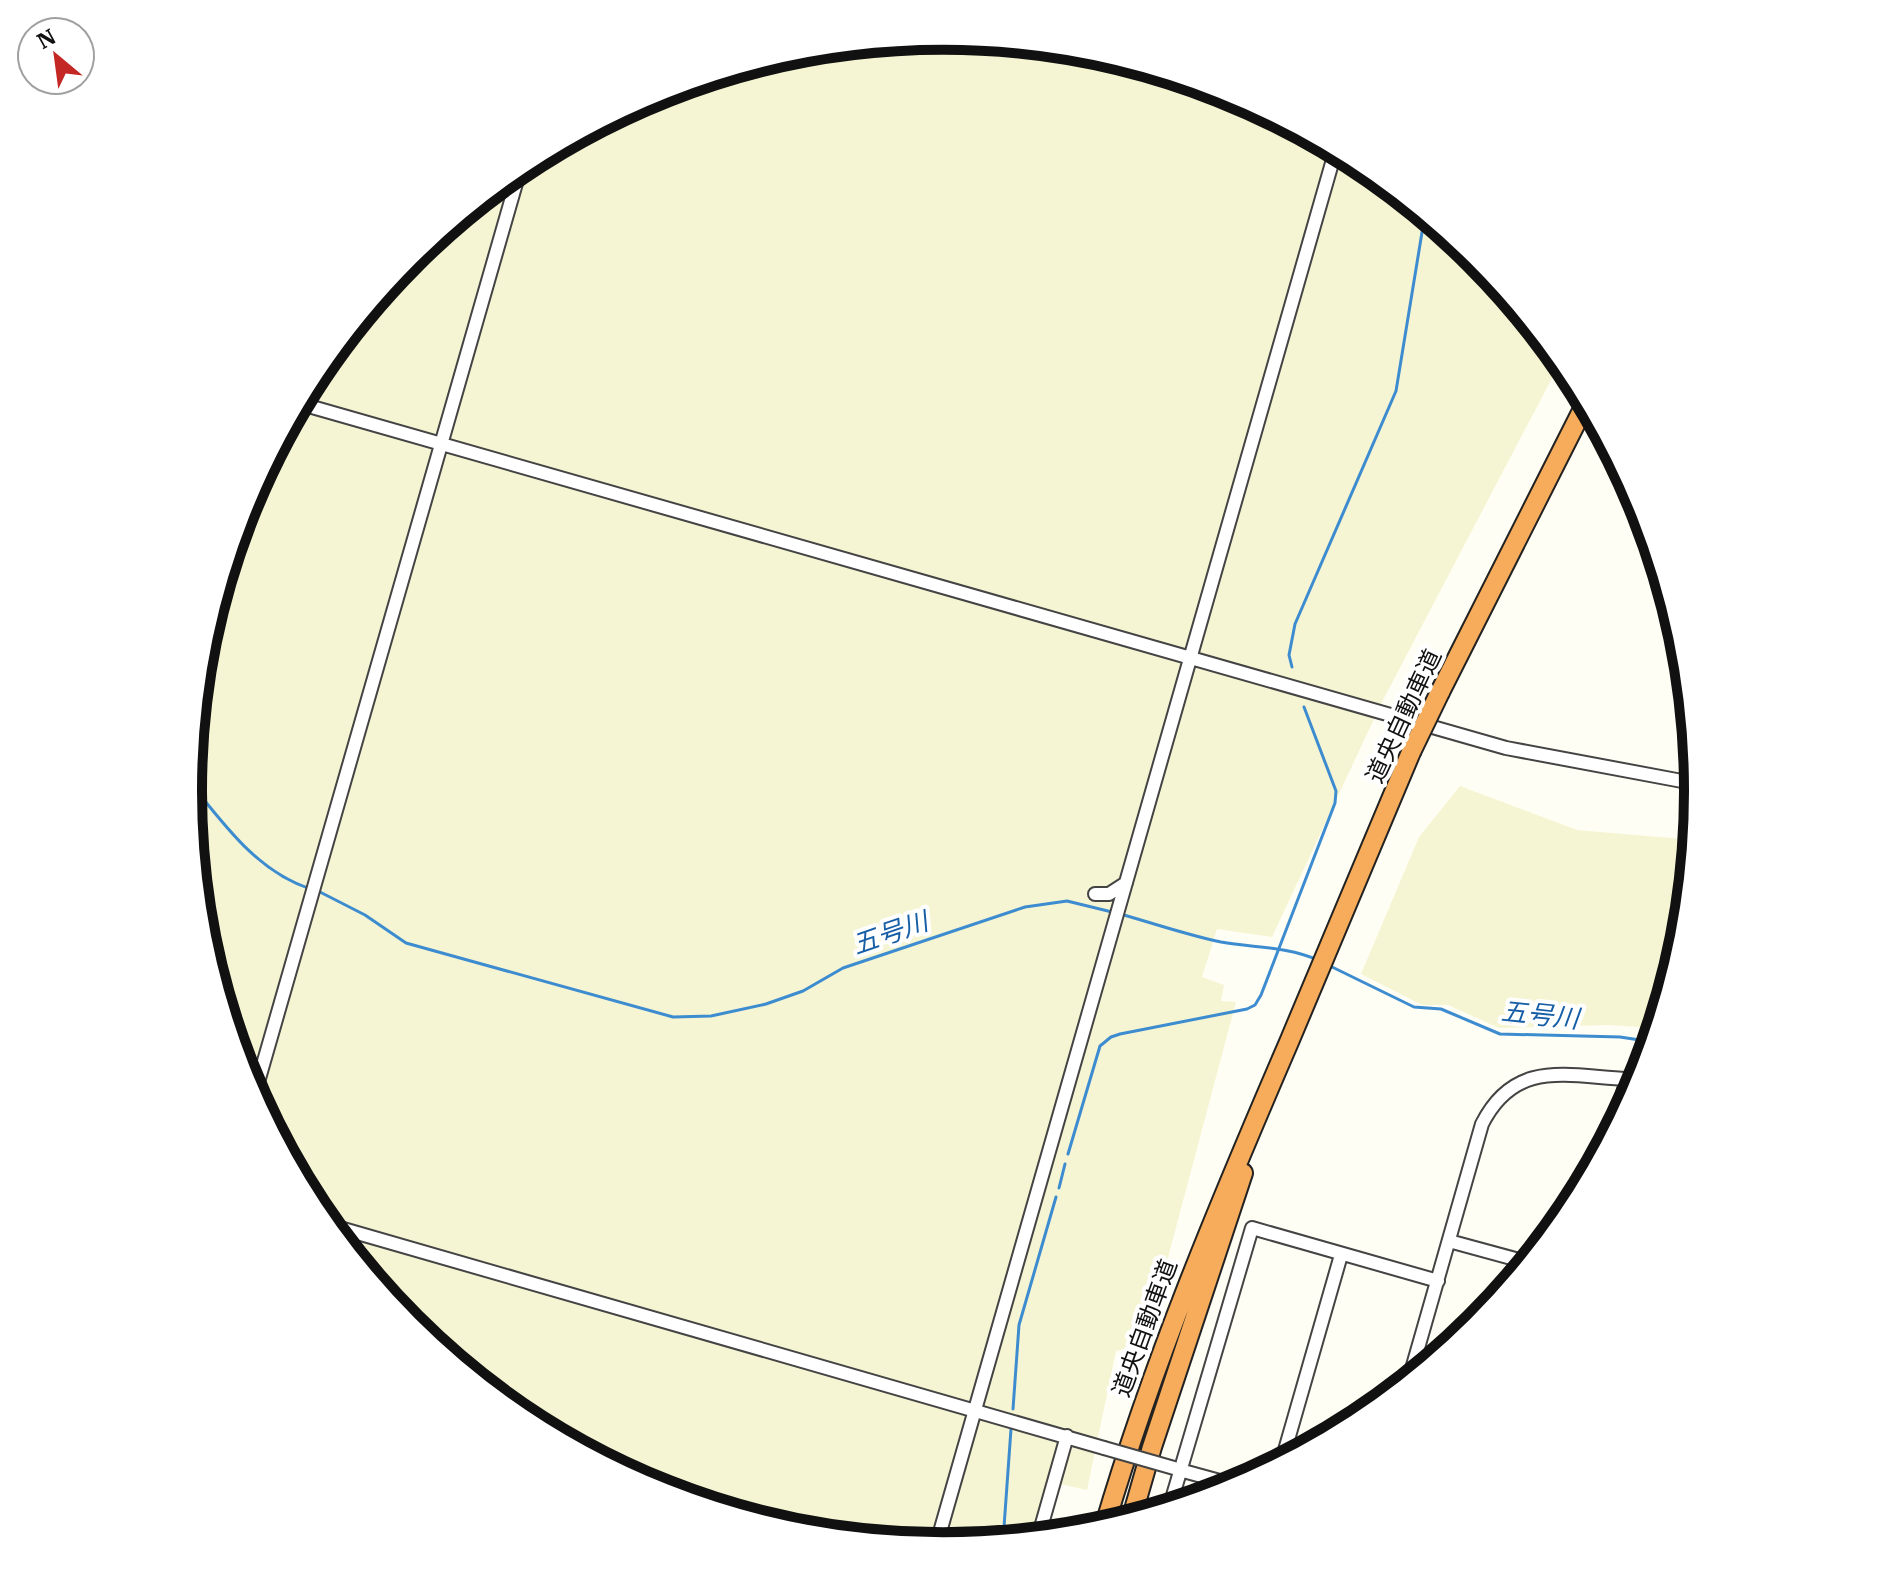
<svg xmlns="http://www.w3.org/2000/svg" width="1887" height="1583" viewBox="0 0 1887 1583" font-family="'IBM Plex Serif','Noto Sans JP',serif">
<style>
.farmland{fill:#f6f5d3}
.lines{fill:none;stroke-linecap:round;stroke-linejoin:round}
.stream{stroke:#3d8cd0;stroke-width:3}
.minor-casing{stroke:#444;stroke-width:16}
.highway-casing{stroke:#222;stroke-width:22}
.minor{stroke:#fff;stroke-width:12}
.highway{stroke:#f6ac5b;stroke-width:18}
.minor-bridge-casing{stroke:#444;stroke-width:16;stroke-linecap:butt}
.highway-bridge-casing{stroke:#222;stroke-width:22;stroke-linecap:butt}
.minor-bridge{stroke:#fff;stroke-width:12}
.highway-bridge{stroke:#f6ac5b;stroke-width:18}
.labels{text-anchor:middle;stroke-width:8;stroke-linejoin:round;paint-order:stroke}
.street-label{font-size:24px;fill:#111;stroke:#fff}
.water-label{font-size:26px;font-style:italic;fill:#165ea6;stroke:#fff}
.rim{fill:none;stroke:#111;stroke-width:10}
</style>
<rect width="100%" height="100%" fill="#fffef4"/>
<path class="farmland" d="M944,36L1091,51L1233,94L1364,164L1478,258L1562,359L1382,702L1272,937L1217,929L1202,977L1224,985L1221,1001L1236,1002L1145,1344L1116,1351L1087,1490L1051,1482L1032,1538L943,1547L796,1532L654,1489L523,1419L409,1325L315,1211L245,1080L202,938L188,791L203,644L246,502L316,371L410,257L524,163L655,93L797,50Z
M1460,786L1577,830L1694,840L1684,939L1657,1028L1608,1025L1499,1028L1448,1005H1422L1361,974L1419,837Z"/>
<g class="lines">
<path class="stream" d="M1292,667L1289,655L1295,624L1396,391L1425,214
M189,781C223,823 257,872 311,889
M318,891L365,915L406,943L673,1017L711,1016L766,1004L803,991L843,968L1025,907L1067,901L1112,912
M1120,914C1153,923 1187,935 1221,942C1254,948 1286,946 1318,960
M1328,965L1414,1007L1441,1009L1500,1034L1620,1037L1653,1042
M1068,1154L1100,1046L1111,1037L1120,1034L1247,1009L1255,1005L1261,995L1335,803L1336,791L1304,707
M1059,1188L1065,1164
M1013,1409L1019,1325L1056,1197
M1003,1541L1011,1429"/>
<g class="minor-casing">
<path id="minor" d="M298,403L1506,748L1698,784
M1095,894H1109L1126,883
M254,1096L521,166
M1610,1139L1627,1079
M326,1224L1104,1448
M1449,1241L1530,1263
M1408,1383L1482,1124C1515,1059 1566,1076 1627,1079L1641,1082
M1281,1464L1341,1255
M1176,1469L1238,1486
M1169,1509L1252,1228L1438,1281
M1038,1538L1067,1436
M936,1546L1336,149"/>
</g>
<g class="highway-casing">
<path id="highway" d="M1440,692L1587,401
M1131,1520L1152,1447L1243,1173
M1104,1528C1153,1361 1220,1202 1289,1042C1330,946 1370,849 1411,752"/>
</g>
<use href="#minor" class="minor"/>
<use href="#highway" class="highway"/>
<g class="minor-bridge-casing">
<path id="minor-bridge" d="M1104,1448L1174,1468"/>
</g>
<g class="highway-bridge-casing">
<path id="highway-bridge" d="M1411,752L1440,692"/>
</g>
<use href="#minor-bridge" class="minor-bridge"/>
<use href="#highway-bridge" class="highway-bridge"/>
</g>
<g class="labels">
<g class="street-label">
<text transform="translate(1404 716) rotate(-65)" y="8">道央自動車道</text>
<text transform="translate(1145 1328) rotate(-70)" y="8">道央自動車道</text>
</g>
<g class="water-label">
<text transform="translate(890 933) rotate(-19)" y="9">五号川</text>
<text transform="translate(1540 1015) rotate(6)" y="9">五号川</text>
</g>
</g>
<path d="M0 0H1887V1583H0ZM202 791a741 741 0 1 1 1482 0a741 741 0 1 1-1482 0Z" fill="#fff" fill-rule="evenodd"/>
<path class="rim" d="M202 791a741 741 0 1 1 1482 0a741 741 0 1 1-1482 0Z"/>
<g transform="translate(56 56) rotate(331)"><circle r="38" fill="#ffffff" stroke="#a0a0a0" stroke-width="2"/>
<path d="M0-6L14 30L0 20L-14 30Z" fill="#c42825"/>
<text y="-12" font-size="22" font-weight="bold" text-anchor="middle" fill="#111111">N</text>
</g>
</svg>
